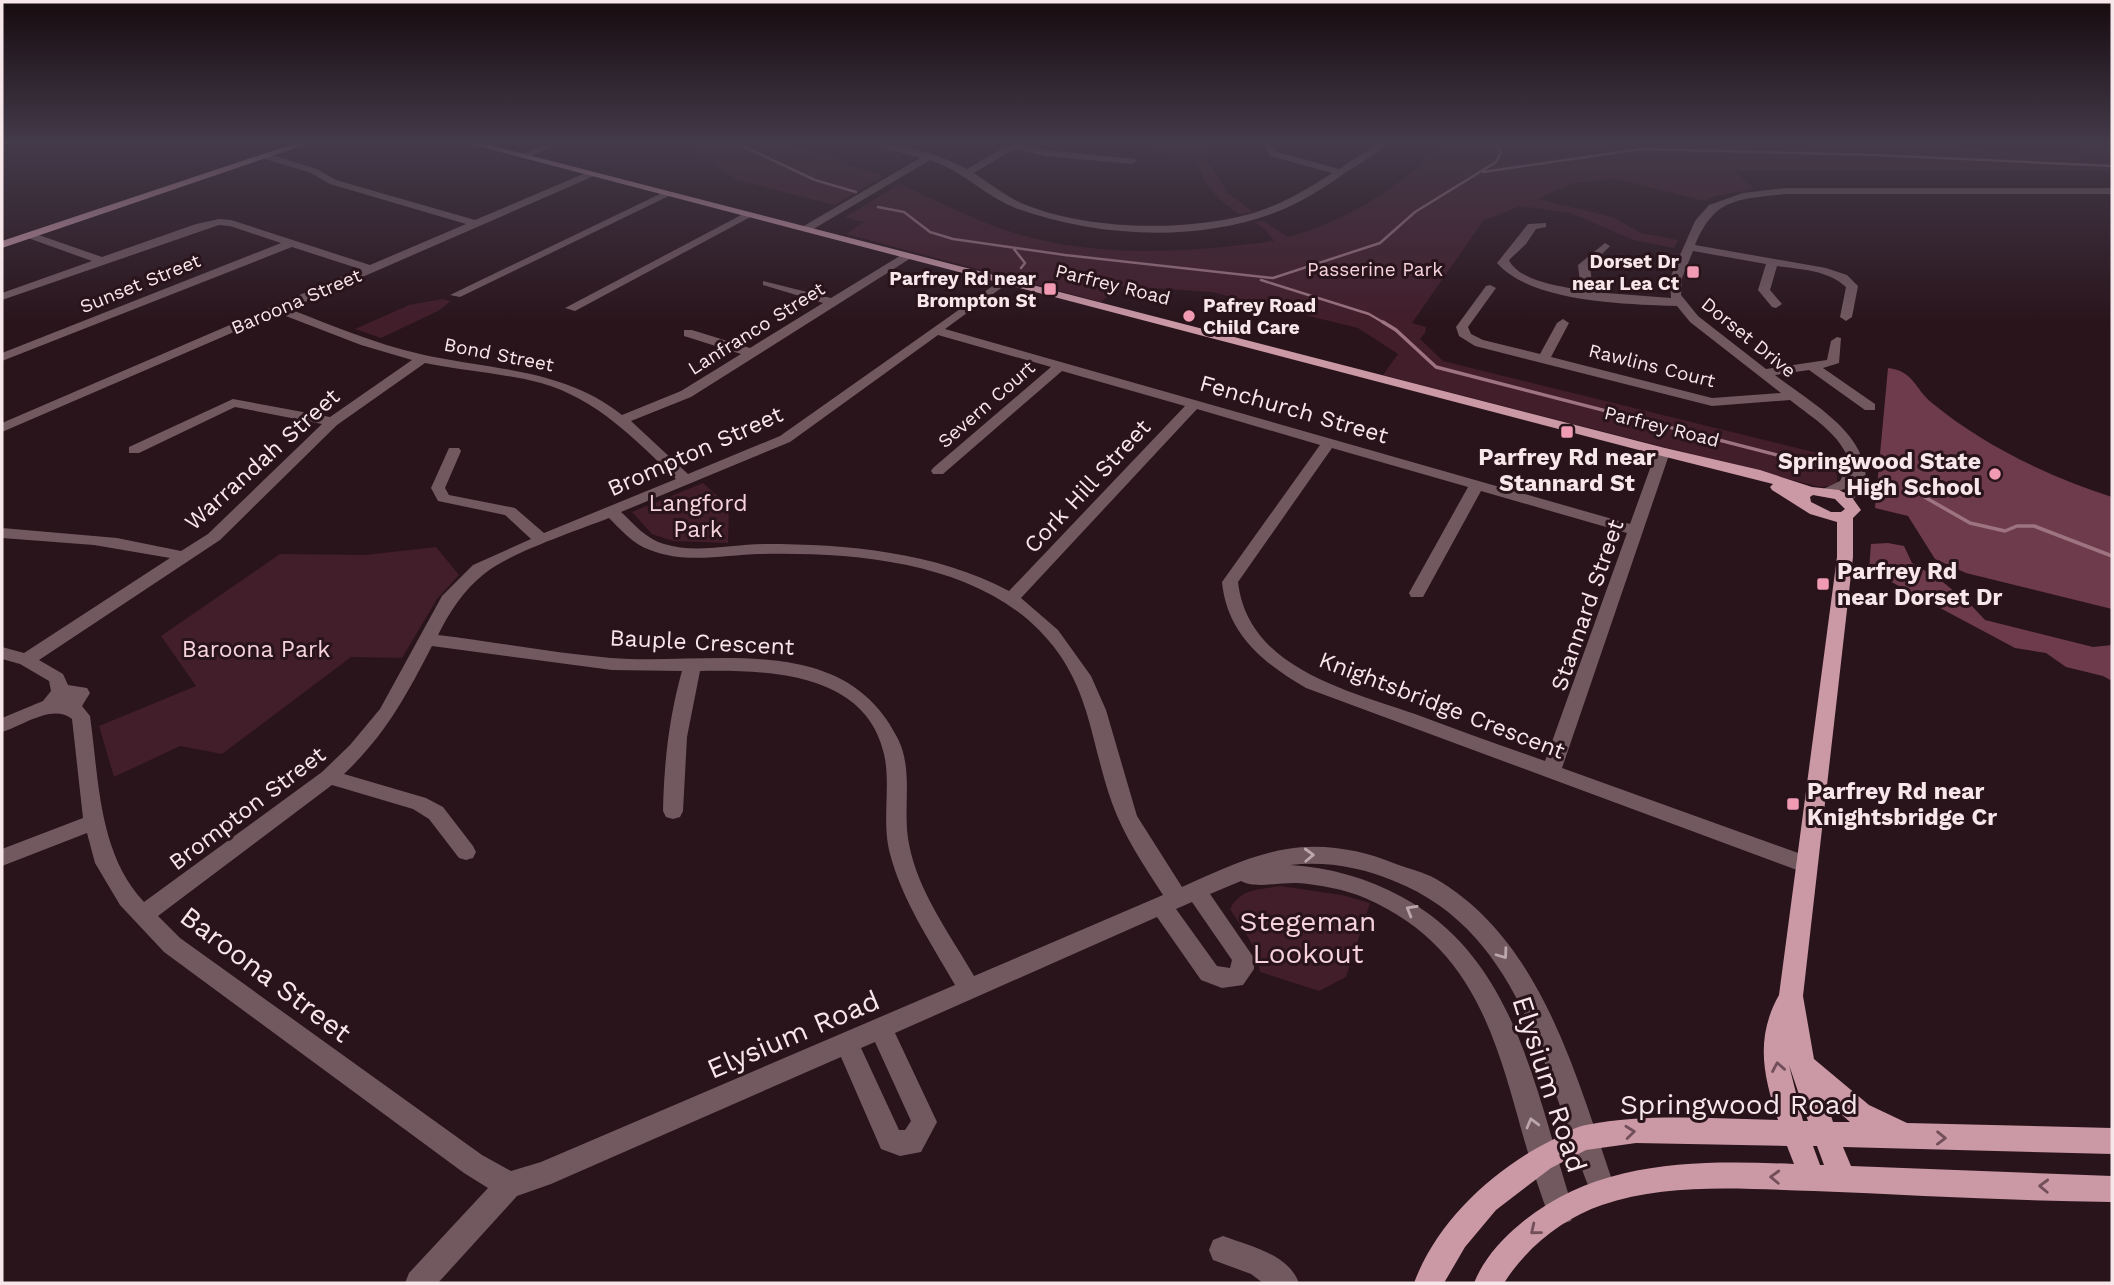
<svg xmlns="http://www.w3.org/2000/svg" width="2114" height="1285" viewBox="0 0 2114 1285" font-family="'Work Sans',sans-serif">
<style>
.green{fill:#421d2a}
.forest{fill:#6e3b4c}
.lines{fill:none;stroke-linecap:round;stroke-linejoin:round}
.stream-far1{stroke:#9e7481;stroke-width:2.5}
.stream{stroke:#9e7481;stroke-width:3.5}
.minor{fill:#725960;fill-rule:evenodd}
.major{fill:#cb98a6;fill-rule:evenodd}
.oneway{stroke:#bba7ac}
.oneway2{stroke:#724f5a}
.poi-dot{fill:#f09ab4;stroke:#29141b;stroke-width:2.5}
.labels{text-anchor:middle;stroke-width:6;stroke-linejoin:round;paint-order:stroke}
.far-poi-label{font-size:19px;font-weight:bold;fill:#f7e7eb;stroke:#29141b;text-anchor:end}
.far-park-label{font-size:19px;fill:#f6d2dc;stroke:#29141b}
.far-street-label{font-size:19px;fill:#f7e7eb;stroke:#29141b}
.street-label{font-size:23px;fill:#f7e7eb;stroke:#29141b}
.poi-label{font-size:23px;font-weight:bold;fill:#f7e7eb;stroke:#29141b;text-anchor:start}
.park-label{font-size:23px;fill:#f6d2dc;stroke:#29141b}
.near-park-label{font-size:28px;fill:#f6d2dc;stroke:#29141b}
.near-street-label{font-size:28px;fill:#f7e7eb;stroke:#29141b}
</style>
<rect width="100%" height="100%" fill="#29141b"/>
<path class="green" d="M685,144H789L884,176L834,205L737,180Z
M1118,144H1217L1203,155L1228,193L1253,212L1238,214C1215,196 1205,187 1195,158Z
M1443,144H1950L2010,153L2076,154L2075,144H2112V171H1734L1754,189L1716,196L1704,201L1612,178L1572,184L1537,199L1612,217L1641,233L1678,240L1674,248L1633,240L1571,213L1520,206L1483,221L1412,323L1426,327L1425,333L1420,339L1443,361L1838,458L1837,485L1820,487L1383,375L1398,354L1358,328L1211,292L1120,286L1101,302L846,234L864,222L845,217L900,184C936,200 971,219 1008,231C1094,259 1186,253 1274,241L1266,230L1254,222L1263,221L1288,237C1348,221 1399,187 1443,144Z
M442,299L451,301L438,311L381,338L355,329L409,305Z
M703,483L729,506L728,543L673,541L652,534L632,512Z
M436,547L459,575L437,599L402,658L351,657L222,754L180,746L114,777L99,726L196,686L161,636L280,554L365,555Z
M1280,886L1342,895L1370,903L1346,977L1319,991L1260,972C1258,948 1243,929 1230,909C1241,888 1258,890 1280,886Z"/>
<path class="forest" d="M1888,368C1914,371 1914,388 1932,403C1983,445 2049,477 2112,497V609L1966,573L1935,559L1908,516L1875,508Z
M1888,543L1904,546L1912,563L1939,579L1970,604L1985,620L2093,647L2112,645V681L2103,676L2066,667L2046,653L2015,648L1869,570L1871,544Z"/>
<g class="lines">
<path class="stream-far1" d="M738,144L815,180L856,192
M1483,172L1641,149L1876,155L2112,166
M878,207L904,212L930,232L953,239L1065,255L1273,278L1380,243L1415,212L1496,162L1501,153L1496,144
M1014,249L1025,263L1021,268
M1261,280L1369,314L1386,324"/>
<path class="stream" d="M1383,322L1396,330L1436,367L1816,465
M1921,495L1970,523L2005,531L2017,526H2034L2112,556"/>
<path class="minor" d="M546,144H559L526,158L518,156Z
M869,144C901,144 939,154 967,169L1001,149L1018,144L1046,150L1135,159L1137,161L1132,164L1046,156L1018,150L1007,153L974,173C989,183 1003,194 1019,202C1082,230 1180,232 1246,215C1277,207 1305,191 1332,173L1270,156L1262,144H1272L1277,152L1339,169L1377,144H1388C1376,154 1361,163 1348,171C1328,185 1307,199 1284,209C1203,243 1100,238 1018,209C986,197 965,172 930,160L810,231H802V227L920,158Z
M265,153L317,169L336,180L475,220L588,172H594V176L289,309C332,325 375,344 420,354C490,370 563,368 622,415L681,391L741,354L684,336V330H692L750,348L823,303L763,285V281L831,298L903,254H911V258L691,397L631,421L688,474L780,436L1004,278L1010,281L1008,283L945,329L1630,524L1656,452L1663,448L1668,449L1670,452L1562,768L1812,858L1816,864L1812,870L1805,873L1306,688C1263,663 1227,634 1222,582L1320,445L1197,409L1021,598L1058,630L1091,676L1106,710L1137,816L1182,887C1216,872 1250,855 1287,849C1324,843 1362,850 1396,864C1409,869 1424,872 1436,879C1544,942 1577,1081 1616,1191L1612,1200L1603,1204L1594,1200C1545,1083 1527,934 1394,881C1360,867 1326,861 1290,865C1329,867 1367,878 1402,897C1518,959 1536,1097 1574,1211L1571,1221L1561,1224L1551,1221C1501,1098 1506,959 1365,898C1344,889 1320,885 1298,883C1281,882 1254,889 1241,881L1210,894L1254,958V969L1243,985L1222,988L1201,980L1157,917L895,1033L937,1122L921,1152L900,1156L881,1149L841,1057L551,1184L517,1196L438,1283H405L409,1273L488,1188L464,1173L164,952L120,905L95,863L87,833L2,866V849L83,818L72,719C53,703 22,726 2,732V718L43,701L51,691L49,681L20,664L2,659V647L24,653L170,558L94,545L2,538V528L117,538L181,551L208,534L322,424L235,407L139,453H129V447L233,399L330,417L412,360L361,345L278,313L2,432V423L360,269L292,247L2,361V353L281,243L230,226L219,225L2,300V293L92,261L28,238V234H36L102,257L196,224L219,219L231,220L370,265L466,224L330,184L311,173L262,158V154ZM938,335L1051,367L933,468L931,471L933,474H943L1062,371L1185,406L1009,591C936,552 847,544 765,544C732,544 696,554 664,544C646,539 634,524 621,512L790,442ZM425,363C463,371 503,373 541,383C597,399 636,440 676,479L544,533L515,508L449,495L445,488L461,451L459,448H449L431,488L438,501L505,515L531,539L473,565L442,596L380,709L350,745L322,772L144,902C98,853 99,779 90,716L82,706L90,693L87,688L68,685L63,674L39,660L220,540L337,425ZM1332,448L1468,487L1409,593L1411,597H1423L1481,491L1627,533L1545,761C1502,746 1458,730 1415,714C1346,690 1248,668 1238,582ZM609,518C621,530 633,544 650,550C685,564 724,555 760,554C853,552 970,561 1039,630C1091,683 1089,738 1112,803C1124,836 1144,866 1163,895L974,976C950,934 918,892 909,844C902,810 914,771 898,739C844,629 711,666 611,658C553,653 496,642 438,635C450,611 463,591 484,574C509,553 576,531 609,518ZM432,646L612,670L682,671C669,717 664,763 663,811L666,817L673,819L680,817L683,811L687,737L700,671C767,670 866,672 884,754C891,785 882,818 889,850C901,899 930,941 955,985L541,1162L511,1171L482,1155L180,938L158,916L332,785L413,809L429,819L459,858L466,860L473,858L476,852L473,846L443,807L426,798L344,774C386,734 406,696 432,646ZM1192,902L1232,960L1230,968L1217,966L1176,909ZM875,1042L911,1121L905,1130H899L861,1048Z
M1785,188H2112V194H1785C1738,200 1715,197 1695,245L1826,268L1847,275L1858,286L1852,317L1846,321L1840,317L1846,287C1829,270 1799,269 1777,266L1770,290L1782,304L1776,308L1772,307L1758,290L1766,264L1693,251L1682,278L1681,295L1698,316L1766,369L1827,360L1831,341L1837,337L1841,338L1839,363L1823,368L1875,404V410H1865L1809,370L1775,375C1812,404 1875,436 1865,491L1845,504L1837,499L1851,487L1826,495L1819,491L1840,481L1850,462C1839,433 1814,419 1790,400L1712,406L1475,346L1459,336L1456,327L1486,286L1490,285L1496,288L1468,327L1471,334L1483,340L1540,354L1557,323L1563,319L1569,323L1551,357L1712,398L1781,393L1690,322L1677,306C1627,304 1532,303 1497,263L1528,224L1546,223V227L1536,229L1526,244L1509,260C1519,281 1559,286 1581,290L1578,265L1605,243L1610,246L1590,266L1593,292L1671,298L1670,278L1695,221L1709,205L1743,193Z
M664,192L673,194L460,297L450,295Z
M745,213L754,215L575,311L565,308Z
M1223,1236C1250,1246 1288,1254 1299,1283H1263L1251,1274L1213,1260L1209,1250L1213,1240Z"/>
<path class="major" d="M293,144H307L2,248V241Z
M470,144H486L1665,448L1760,470L1812,487L1839,490L1851,496L1861,510L1853,518V557L1803,996L1814,1059L1869,1105L1907,1123L2112,1128V1154L1843,1147L1851,1166L2112,1176V1202C2013,1201 1913,1195 1814,1191C1745,1189 1669,1182 1602,1205C1563,1218 1526,1248 1504,1283H1474C1483,1260 1501,1240 1519,1225C1596,1159 1698,1160 1794,1164L1787,1146L1636,1143L1586,1150L1551,1168L1496,1210L1465,1247L1444,1283H1414C1437,1221 1494,1169 1552,1140C1563,1135 1574,1127 1586,1125C1648,1113 1714,1119 1778,1120C1763,1075 1755,1038 1779,995L1837,557V522L1810,514L1772,490L1770,487L1773,484L1658,455ZM1813,495L1835,499L1845,509L1841,512H1831L1811,502L1810,497ZM1789,1065L1808,1121H1803ZM1826,1101L1850,1122H1833ZM1813,1146H1817L1824,1165H1820Z"/>
</g>
<defs><path id="oneway-chevron" d="M-2-3.5L2.5 0L-2 3.5" fill="none" stroke-width="1.6" stroke-linecap="round" stroke-linejoin="round" transform="scale(1.75)"/></defs>
<g class="oneway">
<use href="#oneway-chevron" transform="translate(1309 855) rotate(-2)"/>
<use href="#oneway-chevron" transform="translate(1411 910) rotate(-150)"/>
<use href="#oneway-chevron" transform="translate(1503 954) rotate(54)"/>
<use href="#oneway-chevron" transform="translate(1532 1123) rotate(-105)"/>
</g>
<g class="oneway2">
<use href="#oneway-chevron" transform="translate(1778 1067) rotate(-100)"/>
<use href="#oneway-chevron" transform="translate(1630 1132) rotate(-6)"/>
<use href="#oneway-chevron" transform="translate(1941 1138) rotate(1)"/>
<use href="#oneway-chevron" transform="translate(1775 1177) rotate(-178)"/>
<use href="#oneway-chevron" transform="translate(2044 1186) rotate(-178)"/>
<use href="#oneway-chevron" transform="translate(1535 1230) rotate(141)"/>
</g>
<linearGradient id="sky" x2="0" y2="1"><stop stop-color="#170b0f"/><stop offset="0.44" stop-color="#433a4a"/><stop offset="1" stop-color="#433a4a" stop-opacity="0"/></linearGradient>
<rect width="2114" height="324" fill="url(#sky)"/>
<g class="poi-dot">
<rect x="1686" y="265" width="14" height="14" rx="3.5"/>
<rect x="1043" y="282" width="14" height="14" rx="3.5"/>
<circle cx="1189" cy="316" r="7"/>
<rect x="1560" y="425" width="14" height="14" rx="3.5"/>
<circle cx="1995" cy="474" r="7"/>
<rect x="1816" y="577" width="14" height="14" rx="3.5"/>
<rect x="1786" y="797" width="14" height="14" rx="3.5"/>
</g>
<g class="labels">
<g class="far-poi-label">
<text x="1679" y="268">Dorset Dr<tspan x="1679" dy="22">near Lea Ct</tspan></text>
<text x="1036" y="285">Parfrey Rd near<tspan x="1036" dy="22">Brompton St</tspan></text>
<text x="1203" y="312" text-anchor="start">Pafrey Road<tspan x="1203" dy="22">Child Care</tspan></text>
</g>
<g class="far-park-label">
<text x="1375" y="276">Passerine Park</text>
</g>
<g class="far-street-label">
<text transform="translate(140 283) rotate(-22)" y="7">Sunset Street</text>
<text transform="translate(1113 284) rotate(14)" y="7">Parfrey Road</text>
<text transform="translate(296 301) rotate(-23)" y="7">Baroona Street</text>
<text transform="translate(756 328) rotate(-32)" y="7">Lanfranco Street</text>
<text transform="translate(1749 337) rotate(39)" y="7">Dorset Drive</text>
<text transform="translate(499 354) rotate(11)" y="7">Bond Street</text>
<text transform="translate(1652 365) rotate(14)" y="7">Rawlins Court</text>
<text transform="translate(986 404) rotate(-41)" y="7">Severn Court</text>
<text transform="translate(1662 426) rotate(14)" y="7">Parfrey Road</text>
</g>
<g class="street-label">
<text transform="translate(1294 409) rotate(16)" y="8">Fenchurch Street</text>
<text transform="translate(695 451) rotate(-24)" y="8">Brompton Street</text>
<text transform="translate(262 459) rotate(-42)" y="8">Warrandah Street</text>
<text transform="translate(1087 486) rotate(-47)" y="8">Cork Hill Street</text>
<text transform="translate(1587 605) rotate(-71)" y="8">Stannard Street</text>
<text transform="translate(702 642) rotate(3)" y="8">Bauple Crescent</text>
<text transform="translate(1442 705) rotate(21)" y="8">Knightsbridge Crescent</text>
<text transform="translate(247 808) rotate(-37)" y="8">Brompton Street</text>
</g>
<g class="poi-label">
<text x="1567" y="465" text-anchor="middle">Parfrey Rd near<tspan x="1567" dy="26">Stannard St</tspan></text>
<text x="1981" y="469" text-anchor="end">Springwood State<tspan x="1981" dy="26">High School</tspan></text>
<text x="1837" y="579">Parfrey Rd<tspan x="1837" dy="26">near Dorset Dr</tspan></text>
<text x="1807" y="799">Parfrey Rd near<tspan x="1807" dy="26">Knightsbridge Cr</tspan></text>
</g>
<g class="park-label">
<text x="698" y="511">Langford<tspan x="698" dy="26">Park</tspan></text>
<text x="256" y="657">Baroona Park</text>
</g>
<g class="near-park-label">
<text x="1308" y="931">Stegeman<tspan x="1308" dy="32">Lookout</tspan></text>
</g>
<g class="near-street-label">
<text transform="translate(266 974) rotate(37)" y="10">Baroona Street</text>
<text transform="translate(793 1034) rotate(-23)" y="10">Elysium Road</text>
<text transform="translate(1550 1084) rotate(72)" y="10">Elysium Road</text>
<text x="1739" y="1114">Springwood Road</text>
</g>
</g>
<rect width="2114" height="1285" fill="none" stroke="#f7e7eb" stroke-width="7"/>
</svg>
